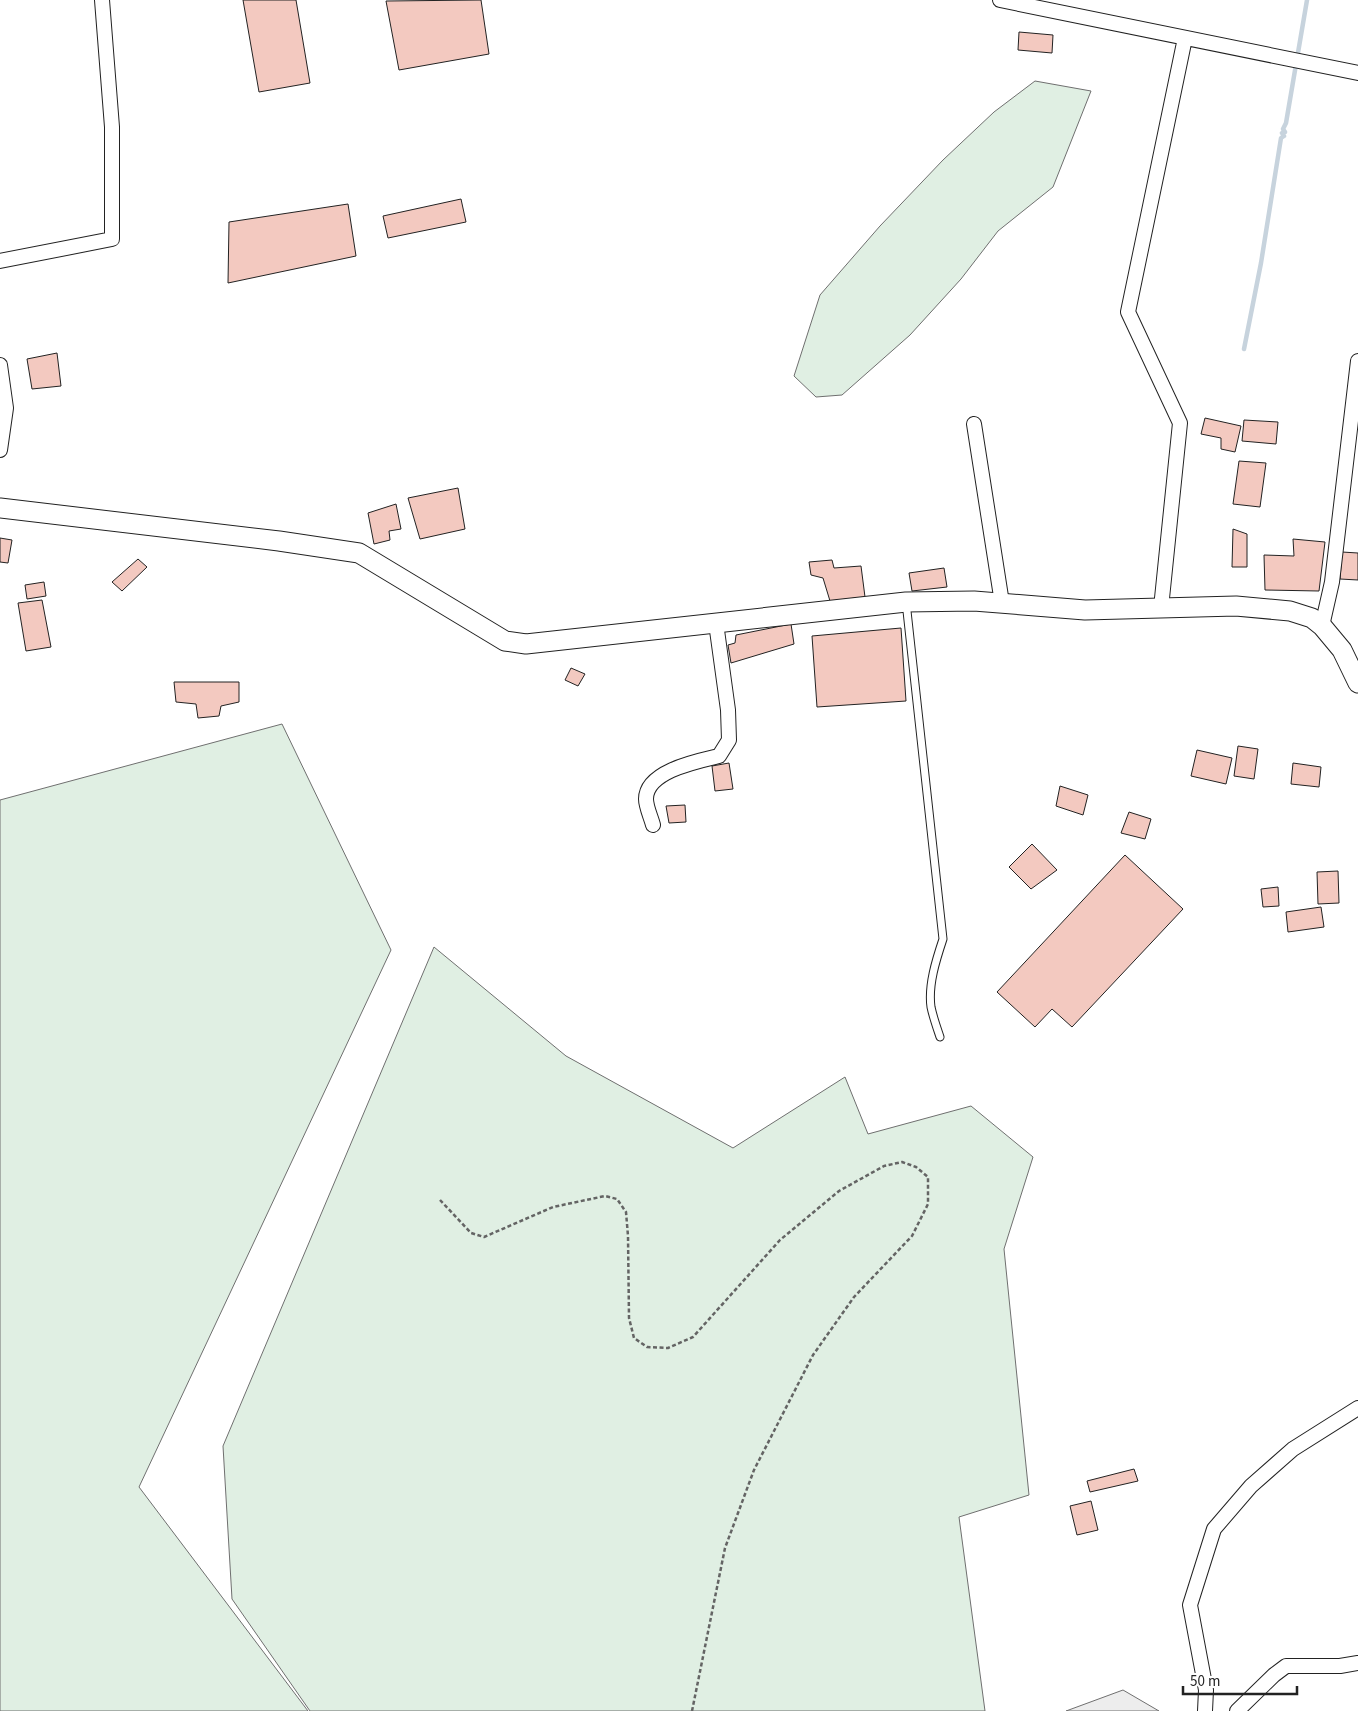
<svg xmlns="http://www.w3.org/2000/svg" width="1358" height="1711" viewBox="0 0 1358 1711" font-family="'Source Sans 3',sans-serif">
<style>
.green{fill:#e0efe3;stroke:#6f6f6f}
.parking{fill:#ededed;stroke:#6f6f6f}
.lines{fill:none;stroke-linecap:round;stroke-linejoin:round}
.stream{stroke:#c7d3dd;stroke-width:4.5}
.building{fill:#f3c9c0;stroke:#222}
.lane-casing{stroke:#222;stroke-width:9}
.street-casing{stroke:#222;stroke-width:16}
.secondary-casing{stroke:#222;stroke-width:21}
.path{stroke:#646464;stroke-width:2.5;stroke-dasharray:4 2.5;stroke-linecap:butt}
.lane{stroke:#fff;stroke-width:7}
.street{stroke:#fff;stroke-width:14}
.secondary{stroke:#fff;stroke-width:19}
</style>
<rect width="100%" height="100%" fill="#fff"/>
<path class="green" d="M1035,81L1091,91L1053,187L998,231L961,279L910,335L842,395L816,397L794,376L820,295L880,226L943,160L994,112Z
M282,724L391,950L139,1487L308,1711H0V800Z
M434,947L566,1056L733,1148L845,1077L868,1134L971,1106L1033,1157L1004,1249L1029,1495L959,1517L985,1711H310L232,1599L223,1446Z"/>
<path class="parking" d="M1123,1690L1159,1711H1066Z"/>
<g class="lines">
<path class="stream" d="M1244,349L1261,263L1281,138L1284,136L1282,133L1285,132L1283,129L1286,123L1307,0"/>
</g>
<path class="building" d="M243,0H296L310,83L259,92Z
M481,0L489,54L399,70L386,1Z
M1019,32L1053,35L1052,53L1018,50Z
M461,199L466,222L388,238L383,216Z
M348,204L356,256L228,283L229,222Z
M57,353L61,386L32,389L27,359Z
M1205,418L1241,426L1235,452L1221,449V438L1201,434Z
M1244,420L1278,422L1276,444L1242,441Z
M1239,461L1266,463L1260,507L1233,504Z
M458,488L465,529L420,539L408,498Z
M396,504L401,529L389,531L390,540L374,544L368,513Z
M1233,529L1247,534V567H1232Z
M0,538L12,540L8,563L0,562Z
M1293,539L1325,542L1319,591L1265,590L1264,555L1294,556Z
M1342,552L1358,553V580L1340,579Z
M138,559L147,567L122,591L112,582Z
M832,560L834,568L861,566L865,597L830,601L823,578L811,575L809,562Z
M944,568L947,587L912,591L909,573Z
M44,582L46,596L27,599L25,585Z
M42,600L51,647L26,651L18,603Z
M791,624L794,644L731,663L728,645L735,643L736,635Z
M901,628L906,701L817,707L812,636Z
M571,668L585,674L578,686L565,680Z
M174,682H239V702L221,706L219,716L198,718L196,704L176,702Z
M1238,746L1258,749L1254,779L1234,776Z
M1197,750L1232,758L1226,784L1191,776Z
M729,763L733,789L715,791L712,766Z
M1293,763L1321,767L1319,787L1291,784Z
M1060,786L1088,795L1083,815L1056,806Z
M685,805L686,822L669,823L666,806Z
M1129,812L1151,819L1145,839L1121,833Z
M1032,844L1057,870L1031,889L1009,867Z
M1125,855L1183,909L1072,1027L1052,1009L1035,1027L997,992Z
M1338,871L1339,903L1318,904L1317,872Z
M1278,887L1279,906L1263,907L1261,889Z
M1321,907L1324,927L1288,932L1286,912Z
M1134,1469L1138,1481L1090,1492L1087,1481Z
M1091,1501L1098,1530L1077,1535L1070,1506Z"/>
<g class="lines">
<g class="lane-casing">
<path id="lane" d="M906,602L943,939C936,960 928,985 931,1007C933,1017 937,1028 940,1037"/>
</g>
<g class="street-casing">
<path id="street" d="M1000,0L1358,73
M0,261L112,239V127L102,0
M0,365L6,408L0,450
M974,424L1002,603
M1161,608L1180,423L1128,312L1185,38
M1322,626L1332,582L1358,361
M653,825C651,817 646,807 646,799C646,771 698,761 719,756L729,740L728,710L716,623
M1205,1711L1206,1690L1190,1605L1214,1529L1251,1486L1293,1449L1358,1408
M1237,1711L1274,1675L1286,1666H1340L1358,1663"/>
</g>
<g class="secondary-casing">
<path id="secondary" d="M0,508L279,541L359,553L505,641L526,644L906,602L974,601L1085,610L1236,606L1290,611L1312,618L1322,626L1342,650L1358,683"/>
</g>
<path class="path" d="M440,1200L471,1233L484,1237L553,1207L605,1196L617,1199L626,1212L628,1236L629,1318L634,1338L647,1347L668,1348L693,1337L780,1240L839,1191L884,1166L902,1162L916,1167L928,1177V1204L912,1236L854,1297L813,1355L754,1470L725,1548L692,1711"/>
<use href="#lane" class="lane"/>
<use href="#street" class="street"/>
<use href="#secondary" class="secondary"/>
</g>
<path d="M1183 1686v8h114v-8" fill="none" stroke="#222222" stroke-width="2.5"/>
<text x="1190" y="1686" font-size="15" fill="#222222" stroke="#ffffff" stroke-width="4" paint-order="stroke">50 m</text>
</svg>
